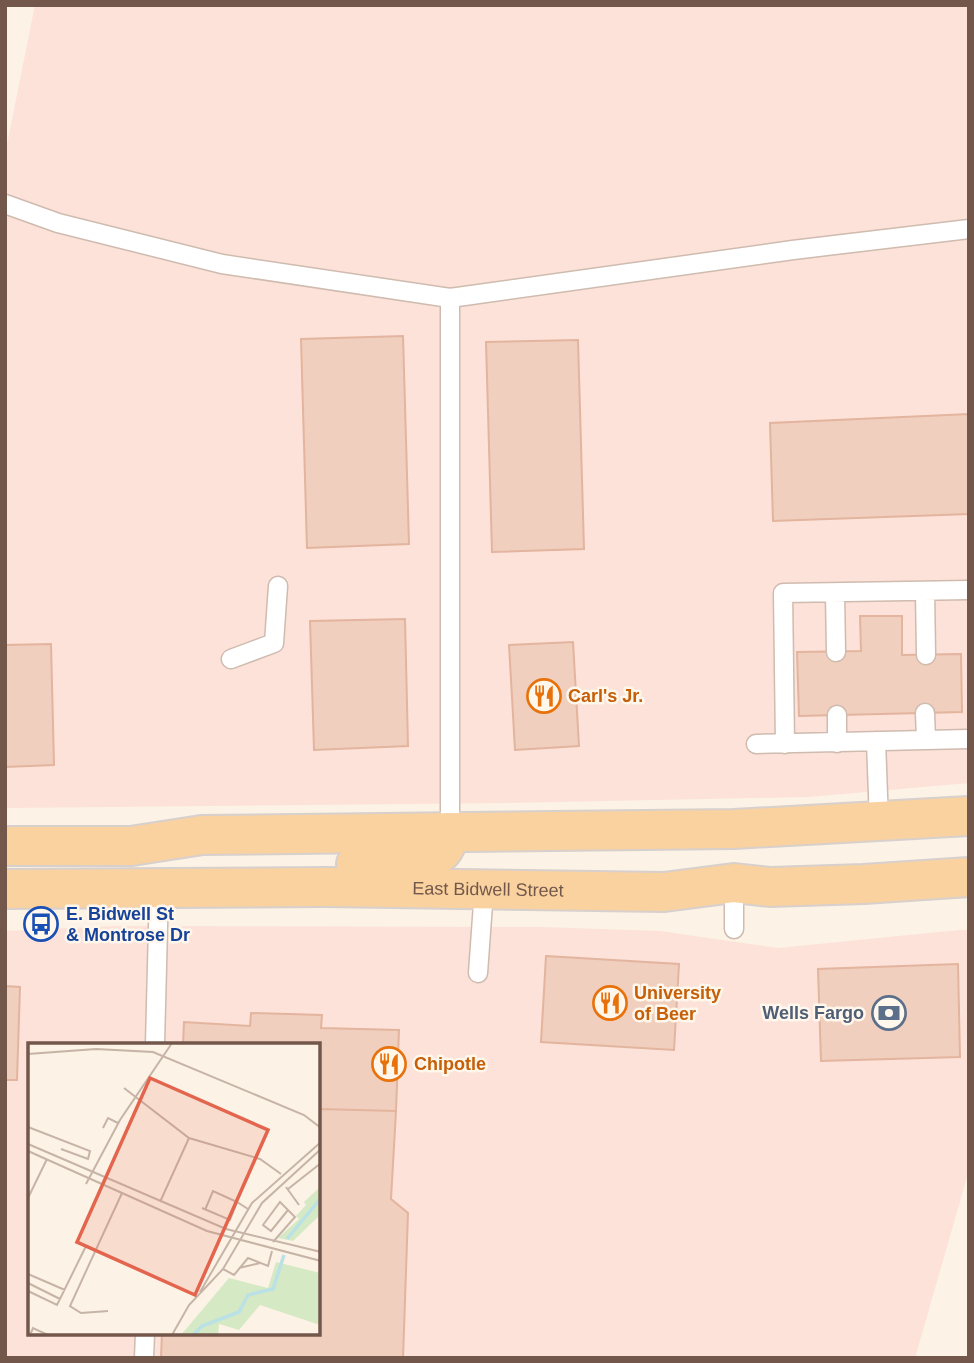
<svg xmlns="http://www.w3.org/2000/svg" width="974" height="1363" viewBox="0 0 974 1363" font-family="Helvetica,sans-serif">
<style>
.commercial{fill:#fce2d9;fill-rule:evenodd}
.building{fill:#f0cfbe;stroke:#e3b49e;stroke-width:2}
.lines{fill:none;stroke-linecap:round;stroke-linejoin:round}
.lane-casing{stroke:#cfbbaf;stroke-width:21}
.primary-casing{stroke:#d8d0cd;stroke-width:42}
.lane{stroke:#fff;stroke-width:18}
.primary{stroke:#f9d2a0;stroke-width:38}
.labels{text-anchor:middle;stroke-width:5;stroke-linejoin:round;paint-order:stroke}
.food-label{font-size:18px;font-weight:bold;fill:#c56008;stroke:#fff6ec;text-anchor:start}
.street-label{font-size:18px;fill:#74574b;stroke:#fff6ec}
.transit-label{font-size:18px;font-weight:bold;fill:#164399;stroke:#fff6ec;text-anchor:start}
.service-label{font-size:18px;font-weight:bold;fill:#4e5e75;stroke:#fff6ec;text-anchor:end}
.inset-river{fill:none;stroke:#bae1e5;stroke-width:3.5}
.inset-road{fill:none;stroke:#c6b4a7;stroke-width:2}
.view{fill:#e3654e;fill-opacity:0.15;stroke:#e3654e;stroke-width:3.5}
.inset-edge{fill:none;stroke:#74574b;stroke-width:3.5}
</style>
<rect width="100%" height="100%" fill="#fcf2e5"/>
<path class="commercial" d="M35,5H969V783L808,797L503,803L5,808V155Z
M116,926L541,927L660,931L778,948L959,930H969V1170L915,1358H5V931ZM30,1044H318V1333H30Z"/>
<path class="building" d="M403,336L409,544L307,548L301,339Z
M578,340L584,549L492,552L486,342Z
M969,414V514L773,521L770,423Z
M860,616H902V655L961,654L962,712L799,716L797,652L861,651Z
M405,619L408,746L314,750L310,621Z
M573,642L579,746L515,750L509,645Z
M51,644L54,765L5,767V645Z
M546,956L679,964L674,1050L541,1042Z
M958,964L960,1057L821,1061L818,969Z
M5,986L20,987L17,1080H5Z
M251,1013L322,1015L321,1028L399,1030L396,1111L318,1109V1044H183L184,1022L250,1026Z
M318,1109L396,1111L391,1199L408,1213L403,1358H161L162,1333H318Z"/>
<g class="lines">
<g class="lane-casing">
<path id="lane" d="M5,204L58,223L222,264L450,298L793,250L969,229
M450,298V832
M925,591L926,655
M835,593L836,652
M231,659L274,643L278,586
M925,713L926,740
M837,715V743
M876,741L879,822
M756,744L969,739
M785,744L783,593L969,590
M734,929V883
M478,973L484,890
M155,1044L159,888
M144,1358L145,1333"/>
</g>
<g class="primary-casing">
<g id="primary">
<path d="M5,846H131L202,835L734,829L969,816"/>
<path d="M356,864C377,863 425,866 441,852C446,847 448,839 450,832"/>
<path id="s1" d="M5,889L326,887L664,892L734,883L770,887L864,884L969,877"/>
</g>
</g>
<use href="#lane" class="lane"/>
<use href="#primary" class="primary"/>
</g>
<defs>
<g id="restaurant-ring" transform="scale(1.75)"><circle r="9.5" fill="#fff6ec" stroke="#e8710a" stroke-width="1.5"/><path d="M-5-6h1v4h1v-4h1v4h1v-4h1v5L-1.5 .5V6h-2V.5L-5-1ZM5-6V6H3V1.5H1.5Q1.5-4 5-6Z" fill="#e8710a"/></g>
<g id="bus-ring" transform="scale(1.75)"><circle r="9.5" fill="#fff6ec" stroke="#1a4fb4" stroke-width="1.5"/><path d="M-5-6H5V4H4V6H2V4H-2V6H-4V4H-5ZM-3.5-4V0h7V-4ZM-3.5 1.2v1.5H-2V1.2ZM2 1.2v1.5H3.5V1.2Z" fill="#1a4fb4"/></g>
<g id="bank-ring" transform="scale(1.75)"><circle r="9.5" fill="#fff6ec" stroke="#5c6f8a" stroke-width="1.5"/><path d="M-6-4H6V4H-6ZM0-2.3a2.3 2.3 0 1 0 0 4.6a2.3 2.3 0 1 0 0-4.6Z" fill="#5c6f8a"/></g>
</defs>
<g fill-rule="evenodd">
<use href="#restaurant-ring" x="544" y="696"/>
<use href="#bus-ring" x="41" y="924"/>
<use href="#restaurant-ring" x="610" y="1003"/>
<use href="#bank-ring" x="889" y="1013"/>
<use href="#restaurant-ring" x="389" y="1064"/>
</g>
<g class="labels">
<g class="food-label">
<text x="568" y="702">Carl's Jr.</text>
<text x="634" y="999">University<tspan x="634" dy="21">of Beer</tspan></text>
<text x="414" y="1070">Chipotle</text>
</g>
<g class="street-label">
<text dy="6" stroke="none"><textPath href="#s1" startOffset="483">East Bidwell Street</textPath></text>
</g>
<g class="transit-label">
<text x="66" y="920">E. Bidwell St<tspan x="66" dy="21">&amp; Montrose Dr</tspan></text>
</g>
<g class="service-label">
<text x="864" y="1019">Wells Fargo</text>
</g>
</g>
<g transform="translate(28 1043)">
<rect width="292" height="292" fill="#fcf2e5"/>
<path d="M292,144V172L265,198L250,195L271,176L268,173L278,162L276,159ZM248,219L292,230V282L232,262L211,287L191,281L190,292H153L201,235L240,245Z" fill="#d5e9c4"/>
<path class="inset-river" d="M259,196L293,155M165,292L174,283L211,269L220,252L245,246L256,212"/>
<path class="inset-road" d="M0,11L68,6L125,9L276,72L293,85M96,45L161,95L232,116L253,131M0,84L62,108L60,116L33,106M75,85L80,75L90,80M0,101L198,186L293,209M0,108L179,188L293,218M58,141L92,77L144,0M258,144L271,162M260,146L293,120M0,155L19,116M132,159L161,95M174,165L202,177L209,159L220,166M177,167L185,148L209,159M245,199L267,174L252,159L235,182L243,188L260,167M211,225L232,220M195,226L206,232L220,215L240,223L244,208M0,231L37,247M0,240L32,256M0,248L29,262L58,203M172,249L224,160L293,99M80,268L53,270L42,263L94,150M2,292L5,285L20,292M144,292L161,262L195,226L234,160L293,106"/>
<path class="view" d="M122,35L240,87L167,252L49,199Z"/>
<rect width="292" height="292" class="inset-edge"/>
</g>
<rect width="974" height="1363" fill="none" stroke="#74574b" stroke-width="14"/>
</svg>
